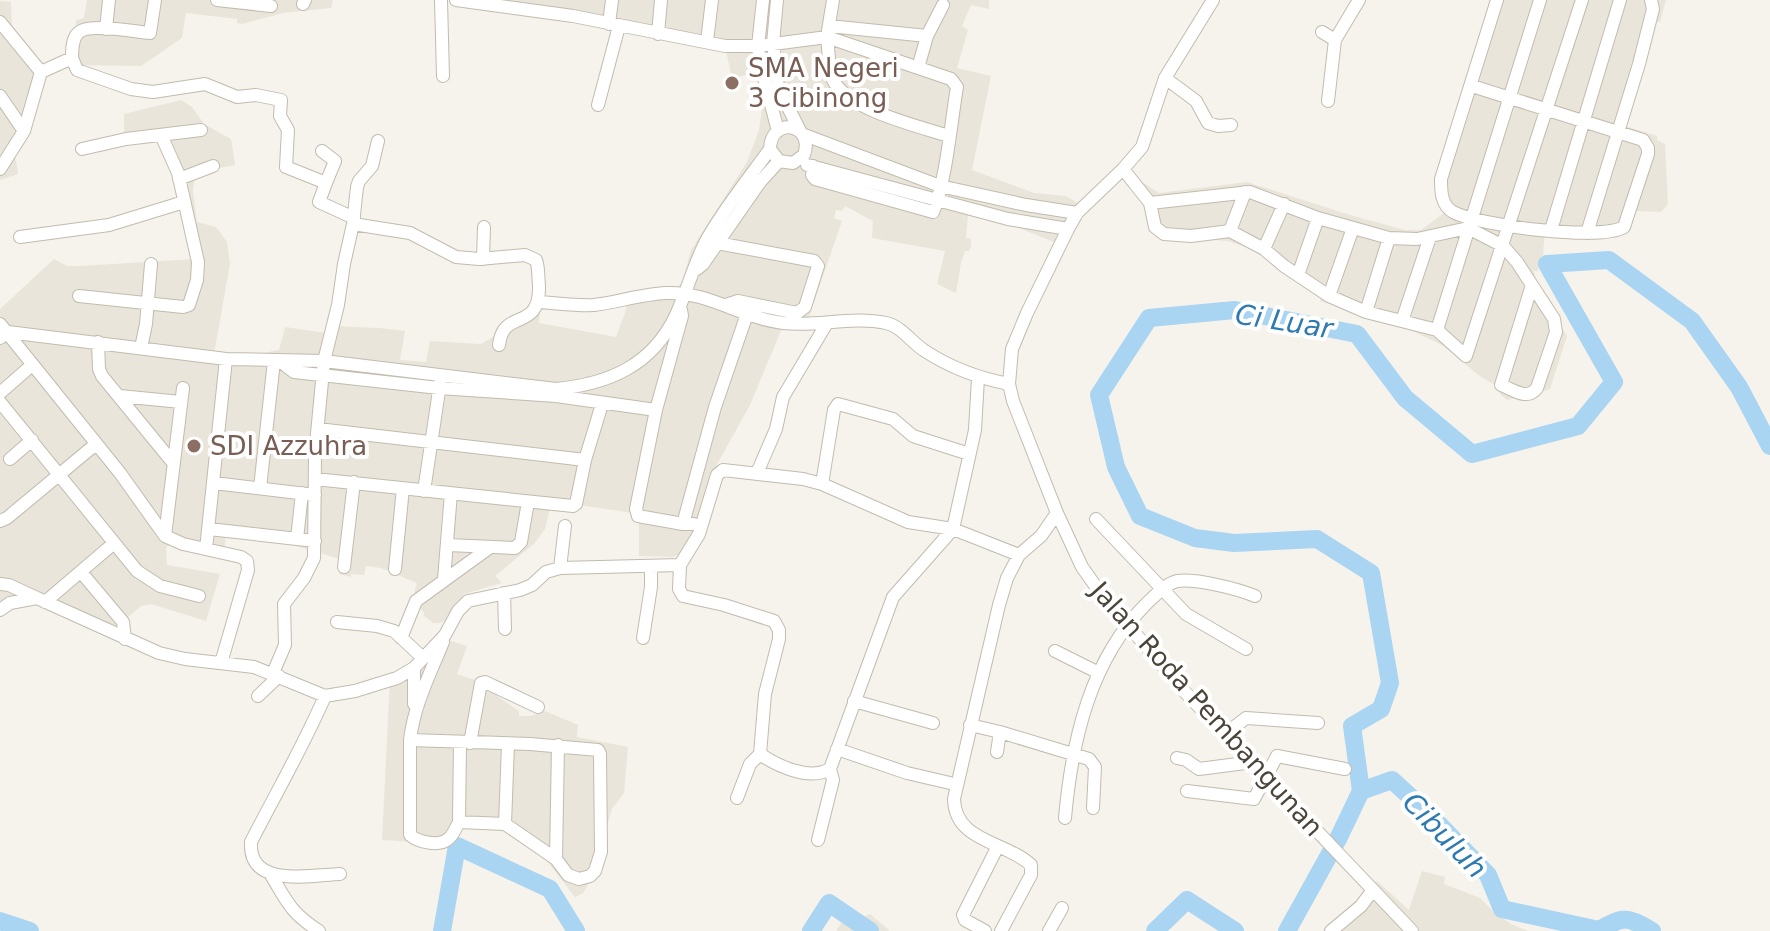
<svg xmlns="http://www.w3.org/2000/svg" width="1770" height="931" viewBox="0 0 1770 931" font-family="'DejaVu Sans',sans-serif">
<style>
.residential{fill:#eae5da}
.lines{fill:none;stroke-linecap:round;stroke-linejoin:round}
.river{stroke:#a9d4f2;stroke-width:18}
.minor-casing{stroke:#c2bbae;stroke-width:14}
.minor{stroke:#fff;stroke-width:12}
.education-dot{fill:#8d6e63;stroke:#fff;stroke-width:3}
.labels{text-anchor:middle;stroke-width:8;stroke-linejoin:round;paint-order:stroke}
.education-label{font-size:26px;fill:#785e54;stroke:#fff;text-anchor:start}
.street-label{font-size:26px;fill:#4b4439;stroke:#fff}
.water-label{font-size:28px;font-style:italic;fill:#2e7ab2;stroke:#fff}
</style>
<rect width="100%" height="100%" fill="#f6f3ec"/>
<path class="residential" d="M87,0H333L331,8L283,13L242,24L237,23V19L186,13L182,38L141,66L72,65L76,20L84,18Z
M483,0H989V9L971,5L962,26L968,30L957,68L991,76L972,170L1034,193L1066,196L1084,207L1061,245L994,218L980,214L968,216L966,238L971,239V247L969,251H965L961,263L956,293L937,284L945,251L872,238L873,221L845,206L842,211L836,210L834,218L842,221L809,317L787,316L750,405L716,466L696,530L681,554L673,557L639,556V514L552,501L545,529L534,544L495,576L502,583L464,594L446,620L440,623H433L423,615L425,614L415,601L420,596L414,593L417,583L381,568L366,566L364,575L351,574V577L339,574L343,560L289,544L226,538L224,549L169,543L166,549L167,565L220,574L206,621L151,604L141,606L118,626L85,617L42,598L0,605V309L54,259L67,266H80L194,259L185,232V189L153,137L124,142V114L181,100L192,107L204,124L231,139L235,165L195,173L193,192L197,222L216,227L227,242L230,264L214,354L252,355L279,350L285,327L326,333L329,326L379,328L405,331L400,360L426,362L430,341L481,344L536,312H540L539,323L616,337L625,313L628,298L677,289L683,280L691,250L747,162L759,130L763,102L757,73L732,78L725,46Z
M1498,0H1666L1660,22L1656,21L1625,126L1657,136V140L1665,144L1668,204L1661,212L1636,211L1629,225L1545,229L1543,255L1537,272L1534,270L1537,288L1567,336L1550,389L1507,400L1500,394L1497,386L1481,377L1442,345L1402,326L1320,301L1321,297L1269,259L1247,247L1227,241L1171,237L1124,180L1130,174L1159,193L1247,182L1350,215L1405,230H1421L1444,213L1439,203Z
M0,1L11,2L12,26L38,58L41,65L15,155L18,174L0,180Z
M445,639L467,646L457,674L499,688L497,696L519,711V716H531L545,711L578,725L577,737L628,747L624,793L612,809L592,878L583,893L575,897L539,851L524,839L500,829L467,825L450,844L382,840L390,677Z
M1422,871L1445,877L1444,884L1480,898L1495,913L1511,924L1528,931H1323L1377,881L1409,910Z
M848,912L860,919L870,914L890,931H836Z"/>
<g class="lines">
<path class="river" d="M1361,791L1392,780L1428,813L1488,875L1502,909L1599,930C1625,916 1626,916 1652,931
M0,921L30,931
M442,931L457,846L550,889L576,931
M811,931L829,903L870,931
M1155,931L1187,900L1235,931
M1287,931L1338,839L1361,791L1352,726L1381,709L1390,683L1371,573L1317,539L1234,543L1195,538L1140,516L1116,467L1099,395L1149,318L1235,310L1357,334L1405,398L1472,454L1578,426L1614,382L1547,264L1609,260L1692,321L1739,387L1770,446"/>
<g class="minor-casing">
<path id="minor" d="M217,0L271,6
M441,0L443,76
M456,0L573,16L725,46H758L827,37L833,0
M763,0L758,46L760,63L778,131
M777,0L773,43L778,87L800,131
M1213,0L1165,78L1142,147L1123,169L1077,213L1068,229L1027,313L1012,349L1009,384L1013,401L1057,513L1082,567L1099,591L1184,691L1412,931
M303,4L305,0
M0,22L41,72
M609,24L612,0
M829,26L927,36L943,5
M106,29L109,0
M1322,32L1335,40L1359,0
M658,34L661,0
M707,41L712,0
M72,58L77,70L131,89L153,92L205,84L237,97L256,95L281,100L280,116L288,130L286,167L326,183L319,202L354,218
M918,68L927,36
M1165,78L1196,101L1208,123L1218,126L1231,125
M1472,86L1643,140L1648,148V154L1624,227C1601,241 1479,226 1453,212C1441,205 1441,191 1441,179L1497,0
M0,96L24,131
M1328,101L1335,40
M598,105L619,26
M802,134L940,186L1026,205L1077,213
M82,149L126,139L201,130
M322,151L335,161L326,183
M807,165L1008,219L1068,229
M813,166L812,175L815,179L933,212C946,182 951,122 957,87L951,79L827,37C829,50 828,68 833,80C848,110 918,126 949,136
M0,169L24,131L41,72L72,58C72,50 72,39 78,33C88,22 135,32 150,33L155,0
M1123,169L1150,203L1250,192L1318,218L1389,238L1417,239L1468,228L1503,246L1517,262L1554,319L1556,332L1537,388C1527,401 1514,390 1501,385L1532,285
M179,179L213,166
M1150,203L1155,227L1164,234L1191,236L1230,231L1264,249L1284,266L1329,296L1366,312L1437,330L1466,356L1582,0
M353,224L410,233L456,257L479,259L525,255L536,260C539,268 538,277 539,286C540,333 503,307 499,345
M1551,230L1620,0
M1230,231L1245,192
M1587,233L1639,64L1653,9L1651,0
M20,237L109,225L184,202
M717,243L814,261L818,266L805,307L797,313L738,301L726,305
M1264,249L1284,204
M483,259L484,227
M697,269L703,264L760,182L779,161
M1298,275L1318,218
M79,296L183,307L189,305L197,280L198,262L178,173L161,135
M1329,296L1353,228
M539,302C557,303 576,306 594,305C618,302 642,294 666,293C707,291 742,318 783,323C817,327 851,316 886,323C901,326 912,343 925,351C951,368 978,378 1009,384
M681,310L682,316L656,410L636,509L638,516L683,524H694
M1366,312L1389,238
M1402,321L1430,237
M0,324L120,473L165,536L183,544L241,557L247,561L248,570L221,663
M1437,330L1540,0
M0,338L8,332L226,359L324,361L556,389C608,384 652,366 676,315C687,291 694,264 706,241C723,210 750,177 770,149C771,115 815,124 804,155L793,163L779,161L770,149
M98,342L99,369L102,376L174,464
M141,348L146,324L151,264
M281,362L294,372L439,388L556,396L656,410
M0,393L32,365
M120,396L181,402
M0,402L137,571L160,586L199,596
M318,429L585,460
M10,459L32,440
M757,473L776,429L783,397L827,323
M315,479L573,506L576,504L585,460L602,404
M214,483L315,495
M822,484L834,410L838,404L893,419L913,436L969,454
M260,488L274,361
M424,491L440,384
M1096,519L1186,614L1246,649
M0,521L7,518L96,444
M683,524L715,407L747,314
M209,529L315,541
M165,536L183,388
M297,539L302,493
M448,545L515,548L521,542L528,502
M206,549L226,359
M680,565L679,589L683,596L724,605L774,621L779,630V639L765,694L760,754L750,764L737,798
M344,567L354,482
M560,568L565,526
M395,569L403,488
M81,572L123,622L125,639
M444,579L451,493
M0,584L9,585L37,598
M504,593L505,629
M45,602L113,544
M0,610L10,603L37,598L159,653L185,659L254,667L325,696L355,691L397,678L414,668L445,635L458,611L468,601L520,590L532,585L546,572L560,568L680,565L699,534L717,475L723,470L803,479L822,484L908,522L953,529L1019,555L1041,536L1057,513
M337,622L377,626L394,631L423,658
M401,638L416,601L489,548
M643,638L651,587V566
M1055,651L1097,672
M414,668V704
M273,673L285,645L284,604L304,578L314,558L315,454L324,361L338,305L344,264L353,224L357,187L359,181L372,166L378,141
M258,696L279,676
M325,696C303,747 276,793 251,842C248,889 312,875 340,874
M854,701L933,723
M970,725L1000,732L997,752
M1000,732L1089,759L1095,767L1093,808
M1225,734L1246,718L1318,723
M410,740L530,744L598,750L600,754L601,852L595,871L590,876L579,879L568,875L556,859L505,824L459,822C456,827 453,836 448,839C439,847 418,842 410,835V740C414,705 430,674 443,642
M470,743L481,683L485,682L538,707
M837,749L907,773L950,783
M760,754C777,766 810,781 830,769L893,597L953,529L975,430L978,378
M1177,758L1186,760L1199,769L1253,762
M1187,791L1254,799L1277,756L1345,769
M1065,818C1072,740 1090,660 1147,603C1156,595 1165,584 1177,581C1195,578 1238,589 1255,596
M459,822L460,742
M505,824L508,744
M818,840L833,780L830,769
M556,859L558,745
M271,875C288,903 290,912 319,931
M985,931L965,920L963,915L998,846
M1001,931L1031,875V865C1005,841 955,842 954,799L999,605L1007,578L1019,555
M1049,931L1062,908
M1331,931L1361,906L1372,891"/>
</g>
<use href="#minor" class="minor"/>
</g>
<g class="education-dot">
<circle cx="732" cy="83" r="8"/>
<circle cx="194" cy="446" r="8"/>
</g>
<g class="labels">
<g class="education-label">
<text x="748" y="77">SMA Negeri<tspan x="748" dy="30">3 Cibinong</tspan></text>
<text x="210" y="455">SDI Azzuhra</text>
</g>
<g class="street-label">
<text transform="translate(1207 709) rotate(48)" y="9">Jalan Roda Pembangunan</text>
</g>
<g class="water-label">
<text transform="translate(1284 321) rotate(9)" y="10">Ci Luar</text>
<text transform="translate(1445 835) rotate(46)" y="10">Cibuluh</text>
</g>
</g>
</svg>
